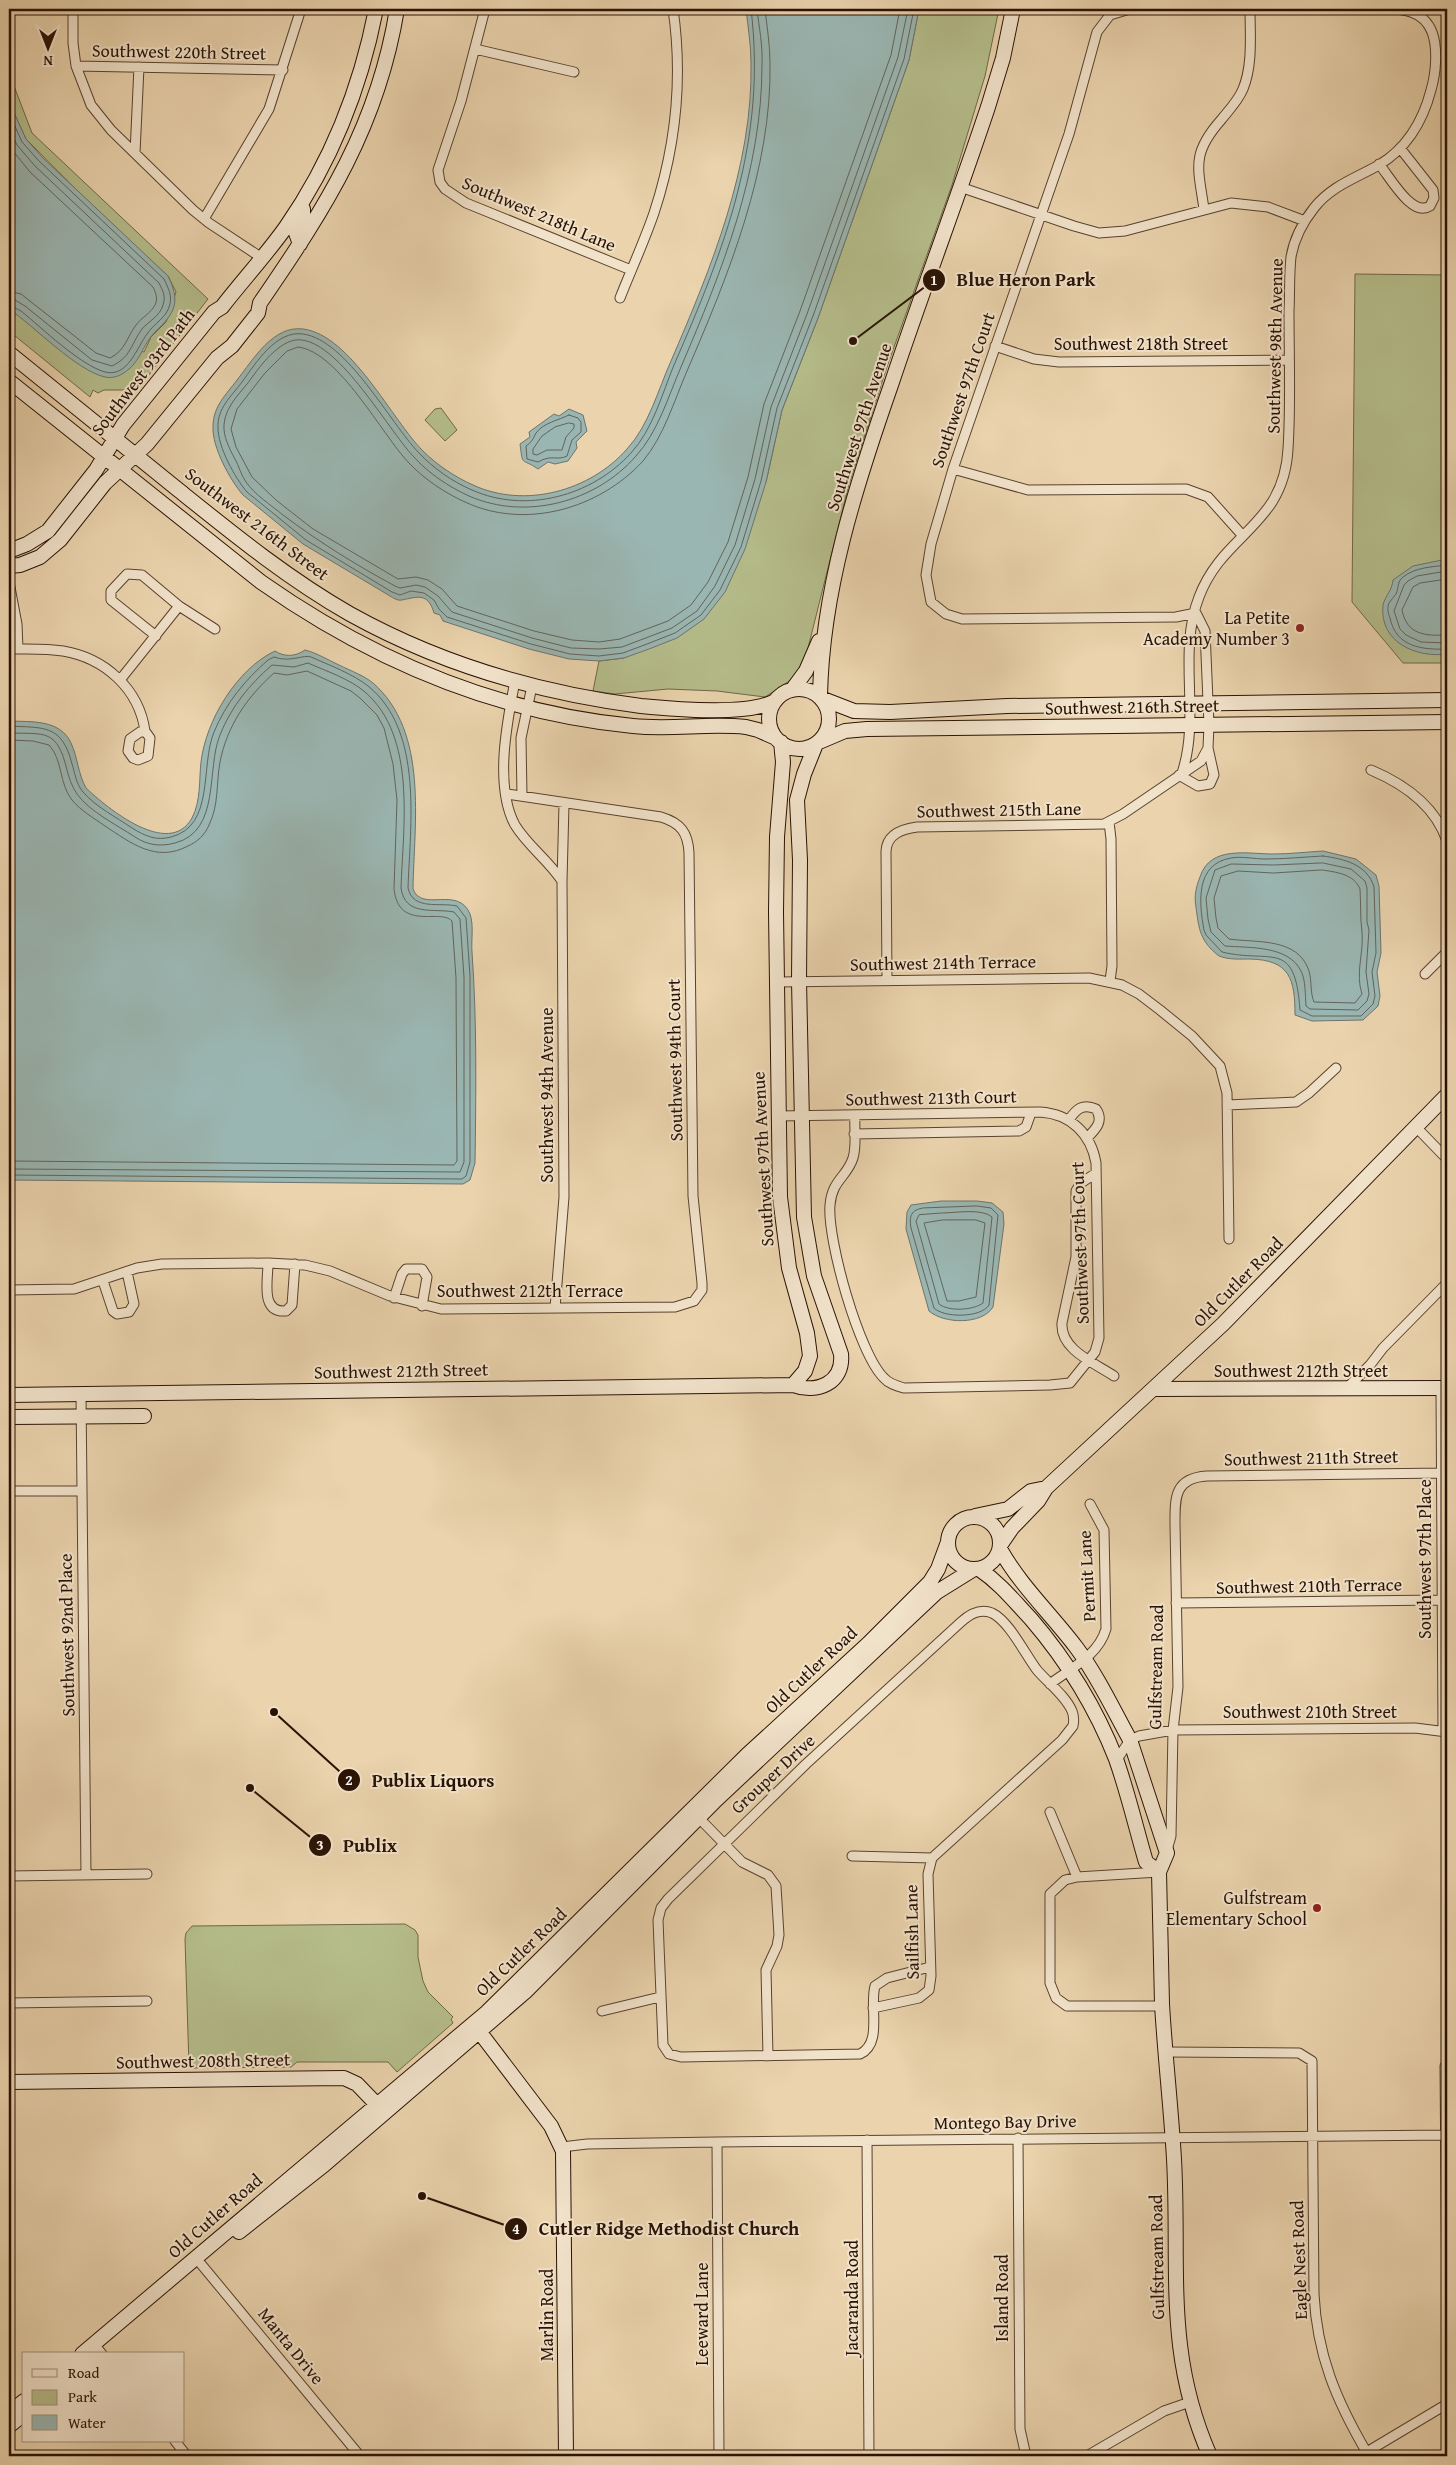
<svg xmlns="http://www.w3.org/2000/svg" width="1456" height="2465" viewBox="0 0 1456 2465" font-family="'Gentium Book Plus',serif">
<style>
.green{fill:#b5bd8b;stroke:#6f6848}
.water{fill:#9ab6b2;stroke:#6d746c}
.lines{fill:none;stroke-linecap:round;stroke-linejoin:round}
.shore{stroke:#62645b;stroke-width:1}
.street-casing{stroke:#59422e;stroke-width:11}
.secondary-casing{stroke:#291204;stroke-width:16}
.street{stroke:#f1e2ca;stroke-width:9}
.secondary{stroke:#f1e2ca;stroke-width:14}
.poi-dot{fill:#8f2418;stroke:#f1e2ca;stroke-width:2}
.labels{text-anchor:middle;stroke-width:4;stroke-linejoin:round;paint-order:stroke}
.street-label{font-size:18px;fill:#291204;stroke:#f1e2ca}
.poi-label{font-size:18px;fill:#291204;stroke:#f1e2ca;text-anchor:end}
.leader{fill:none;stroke:#291204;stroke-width:2}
.callout-dot{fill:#291204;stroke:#f1e2ca;stroke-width:2}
.mark-label{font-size:15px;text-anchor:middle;font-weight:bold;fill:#fff}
.callout-label{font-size:19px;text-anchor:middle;font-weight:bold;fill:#291204;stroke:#f1e2ca;stroke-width:4;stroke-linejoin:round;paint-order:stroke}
</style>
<rect width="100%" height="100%" fill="#ead3ad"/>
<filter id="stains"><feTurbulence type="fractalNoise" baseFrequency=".004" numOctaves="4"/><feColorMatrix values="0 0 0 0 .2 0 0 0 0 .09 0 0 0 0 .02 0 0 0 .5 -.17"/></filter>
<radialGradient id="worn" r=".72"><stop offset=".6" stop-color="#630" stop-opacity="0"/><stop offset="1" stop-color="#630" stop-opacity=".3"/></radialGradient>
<path class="green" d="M919,9H999L985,76L952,185L888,364L849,484L805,660L797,676L765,697L717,691L668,689L615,694L593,691L599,661L624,658L766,482L782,410L818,318L909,60Z
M9,73L32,133L208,299L137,390H104L98,393L93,390L90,397L9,331V309L18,315L144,352L151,337L166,322L176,292L168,276L107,221L26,139L9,102Z
M1355,274L1447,275V663H1403L1352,602Z
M441,408L457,430L445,441L425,420L435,409Z
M405,1924L415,1930L418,1935V1957L423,1981L428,1992L453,2017L451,2019L453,2023L397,2072L388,2062H297L291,2067L191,2068L189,2066L185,1939L186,1933L192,1926Z"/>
<path class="water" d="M746,9H919L909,60L818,318L782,410L766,482L745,549L725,592L704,619L677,638L649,649L624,658L599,661L569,659L529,649L443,621L440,615L434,613C428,592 417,597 402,600C398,601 393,598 390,596L303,544L243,495C230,480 212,447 213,427C213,406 226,395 237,380C253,360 273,325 303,329C351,335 392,420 423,451C437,465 455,477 473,485C525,509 590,491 627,449C649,425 658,390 671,361C711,268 753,167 751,63C751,45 748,27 746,9Z
M9,102L26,139L43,158L168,276C181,302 175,313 155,332C144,343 141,359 129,369C122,375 114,379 105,377C77,371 34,326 9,309Z
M569,409L583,415L587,431L576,442L577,448L568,461L555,464L548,462L538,469C521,457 523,468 520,444L530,437L529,432L554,414L559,416Z
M1447,559V654C1417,658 1379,643 1383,605C1385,596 1392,591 1393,580L1413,566Z
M305,650C317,653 328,660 339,665C351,671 363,675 373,683C429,732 414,823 413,889C422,913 458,885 470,914C474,925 471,941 472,952C477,1022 476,1093 475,1163L470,1180L463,1184L9,1180V721C31,722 60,719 71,743C78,758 78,774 86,788C107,808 169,859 192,818C201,801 199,780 201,762C206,720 237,669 275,651C284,657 295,657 305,650Z
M1323,851L1356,859L1376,875L1379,886L1381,953L1377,972L1380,996L1378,1006L1363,1020L1312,1021L1295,1015C1295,979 1290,960 1250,959C1240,959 1229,960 1219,956C1200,941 1199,930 1196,907C1194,896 1196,887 1200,877C1210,845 1248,854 1273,854C1290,854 1306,852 1323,851Z
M977,1201L992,1203L1003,1212L1004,1224L993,1307C982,1325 944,1324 929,1311L906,1229L907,1212L911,1205L941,1201Z"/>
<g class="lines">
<path class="shore" d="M751,9C767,140 725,248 674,365C662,394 653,429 631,453C592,496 526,514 472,490C453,482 433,468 419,453C390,423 347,340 303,334C276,330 256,363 242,382C231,397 217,408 218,428C218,447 235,478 247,492L306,540L392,592L400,595L411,591L424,593L434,600L439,609L447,617L531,644L570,654L599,656L623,653L647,644L675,633L701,615L720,590L741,547L761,481L777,408L813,316L904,59L914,9
M757,9C759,27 763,46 762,65C762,171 722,271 681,367C668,397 658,432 636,456C596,502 526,521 469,496C449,487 428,473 413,456C387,428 341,345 302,340C283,337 263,362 253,376C243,391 226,404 224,424C223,436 229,448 235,459C239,466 241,475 246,482C255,495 271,505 283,515C319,542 356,565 395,586L400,588L416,585L425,587L438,596L452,612L532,638L571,648L599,649L622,647L672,628L697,611L715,586L735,545L755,479L771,407L807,314L898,57L908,9
M765,9C767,27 770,45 770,63C772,169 728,276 687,371C674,401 664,436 643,461C599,509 525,530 465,502C445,493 424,479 409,463C382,435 339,352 298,347L287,351L265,373L237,409L231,429L236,447L252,477L276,500L313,529L398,579L416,577L428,580L442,589L457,606L534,631L572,640L599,642L620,639L668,621L691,605L708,582L728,542L748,477L764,404L800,311L891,55L900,9
M9,113L22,142L39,161L164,279C168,288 172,294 170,304C167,318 154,323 147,334C137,347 128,378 105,372C80,365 42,328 21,311L9,305
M9,128L17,145L35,166L159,283C163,291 166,296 163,305C160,316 149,321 142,329C131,344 131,357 112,366L92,360L25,306L15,300L9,299
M9,146L30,172L153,287C156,293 158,299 155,305C151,313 141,318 136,325C127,337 125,351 110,358L96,353L21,294L9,291
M569,415L578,418L581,422V432L572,440L567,456C557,461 552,454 538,462L527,459L526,446C532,442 533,439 536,433C543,423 559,420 569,415Z
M569,423L574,424V428L566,437L562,450H547L537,455L533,454V449L542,436L555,427Z
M1447,565C1432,567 1416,567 1403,577C1397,582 1399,587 1396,594C1394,597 1391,600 1389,603C1387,608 1388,613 1390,618C1396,647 1422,650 1447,649
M1447,571L1417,576L1408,581L1404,585L1394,611L1400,629L1406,635L1421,642L1447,643
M1447,579L1420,583L1413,587L1402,610C1407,635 1425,636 1447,635
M9,726C44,728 62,724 72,764C75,773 76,784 83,792C96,807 116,817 132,828C145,836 156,841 171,837C215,826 200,766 214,732C226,703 245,680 268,660L274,657C290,663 304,654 311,657C329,665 353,674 368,686C424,731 410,826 408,888C413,911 440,902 457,906L466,918L470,976V1162L466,1176L462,1179L9,1175
M9,733C46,734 57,729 67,770C69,778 72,787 77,794C90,812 117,825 135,837C147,845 160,847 175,843C221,831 206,769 220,735C231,707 249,685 272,665L294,667L308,663C326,671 350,679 365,692C417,737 403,827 401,888C405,917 434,908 454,912L460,919L464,977V1162L460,1172L9,1169
M9,740L33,741L49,745C63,760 59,784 72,800C81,811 94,818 105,826C131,843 156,863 188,846C197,842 205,835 209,825C219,805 216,784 220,762C227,726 247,697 274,673L287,675L307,671L351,691L360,698L377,715L384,728L393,764L397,800L394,889C399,932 440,908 452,921L456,978L457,1161L454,1165L9,1161
M1323,856C1344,859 1367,864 1374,887L1376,953L1372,972L1375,996L1373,1004L1361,1016H1312L1300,1010C1295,938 1272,964 1222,952L1206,935L1204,930C1199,903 1195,864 1231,858C1242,856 1254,859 1265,859C1285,859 1304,857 1323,856Z
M1323,863L1351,869L1365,881L1367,888V922L1369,930L1366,972L1369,994L1367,1001L1358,1010L1310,1009L1306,1006C1305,995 1306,981 1301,971C1288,945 1249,948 1225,946L1211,932L1208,919L1206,898L1215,870L1231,864L1273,865Z
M1322,870C1336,872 1354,874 1360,889C1361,903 1360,917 1362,932C1364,953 1355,973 1362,994L1355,1003L1314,1002C1310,993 1312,981 1309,971C1298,937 1256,943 1229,939L1218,928L1216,918L1214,898L1221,876L1238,871L1273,873Z
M977,1206L991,1208L998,1215L989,1305C981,1318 944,1318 934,1308L911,1228C909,1216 911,1210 923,1208Z
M942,1213C955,1213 982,1208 992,1217L983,1303C974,1310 949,1312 939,1304L916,1221L919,1215Z
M976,1220L985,1223L976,1297L959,1301H947L924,1223L942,1220Z"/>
<g class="street-casing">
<path id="street" d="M73,9V43L76,66L91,105L111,130L193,210L209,223L262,258
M485,9L461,101L438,170L440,182L445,189L466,203L631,270
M1130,9L1110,15L1097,32L1069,134L953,469L931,544L926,575L931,602L946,614L962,619L1176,617L1196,613
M475,49L574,72
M76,66L283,70
M135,153L139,67
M1379,164C1390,177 1412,218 1430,206L1434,198L1433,190L1400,148
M960,187L1074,226L1099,233L1125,231L1231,203L1268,207L1305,221
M1204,209C1198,167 1191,154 1221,120C1229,110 1238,101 1243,89C1253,65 1250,34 1250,9
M204,219L269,109L301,9
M620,298C631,270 644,242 654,213C676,146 683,78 673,9
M995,346L1034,359L1059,362L1289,360
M953,469L1028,490L1186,489L1208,497L1243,536
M9,582L17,624L18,649
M179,606L215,629
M9,649C27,649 45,648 63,651C105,658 139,689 145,731
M120,680L179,606L142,575L127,574L111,591V600L156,636
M515,681C507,722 494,786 515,825C527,845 548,860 562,881
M145,731L150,738L148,756L138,760L133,758L128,751L130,739L140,732Z
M1371,770C1404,784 1435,805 1447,841
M1182,773C1201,716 1177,653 1199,597C1223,533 1284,526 1288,449C1291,404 1289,357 1289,311C1290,293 1289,275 1291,257C1294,239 1303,222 1314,208C1331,186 1356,178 1379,165C1407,148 1423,121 1431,90C1436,73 1438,48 1432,32C1428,22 1420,15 1411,12C1398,7 1381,9 1367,9C1342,9 1317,9 1293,9
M1179,775L1198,786L1210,784L1214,775L1208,748
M522,796L521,738L532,686
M1109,822L1111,839L1112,966L1110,981
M1425,974L1447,952
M887,980L886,851C887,834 902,829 917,827L1104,824L1123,814L1201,761L1208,748L1209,725L1205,631L1196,613
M777,982L1089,978L1122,985L1139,994L1160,1010L1192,1036L1220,1066L1227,1093L1229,1239
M1227,1105L1296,1102L1309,1093L1336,1068
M778,1116L1040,1112C1071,1114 1091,1134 1096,1163L1099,1338L1095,1352L1070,1383L1050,1385L904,1388C897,1386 889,1384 884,1378C859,1354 827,1239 830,1205C832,1180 847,1177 853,1158C857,1145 854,1129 855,1115
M1069,1120C1076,1109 1083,1103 1096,1109C1104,1121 1096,1129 1087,1138
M1416,1127L1447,1159
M854,1134L1019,1131L1026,1127L1031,1113
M1096,1173L1081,1183L1076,1191V1257L1062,1323C1060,1350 1095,1363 1114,1376
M268,1263C268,1281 260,1313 286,1311L292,1305L295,1264
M103,1281L113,1311L117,1314L129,1312L134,1304L127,1272
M9,1290L74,1289L137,1268L162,1264L268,1263L305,1265L330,1271L390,1296L441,1309L675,1307L694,1301L702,1290V1283L693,1196L689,853C688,833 681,823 661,817L507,794
M394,1298L402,1274L406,1269H422L427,1277L422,1306
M555,1308L564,1197L562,881L564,804
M1441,1388L1443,1730
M1345,1390L1370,1365L1383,1348L1447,1283
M81,1394L86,1875
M9,1491H82
M1176,1603L1441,1600
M1050,1684C1071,1668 1098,1656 1106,1629L1104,1530L1090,1504
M1116,1761L1130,1740L1139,1736L1173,1730L1415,1728L1447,1732
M1050,1812L1077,1877L1065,1880L1050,1894V1983L1056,1998L1067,2006H1163
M695,1814L742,1862L768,1875L776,1886L779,1935L777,1946L766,1970L768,2056
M1167,1850L1171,1836L1173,1730L1178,1687L1175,1524C1175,1498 1174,1478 1207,1476L1442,1473
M852,1856L932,1858
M9,1876L147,1874
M1077,1877L1159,1872
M9,2003L147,2001
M873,2008L919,1998L929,1990L931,1976L928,1874L932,1858L1062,1740L1073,1726C1074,1721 1074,1716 1072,1711C1065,1695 1048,1683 1037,1670C1025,1654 1009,1621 992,1613C980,1608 970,1614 961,1622L806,1764L668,1899L661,1908L658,1920L663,2045L669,2054L681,2057L860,2054C883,2043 869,2007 875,1986L887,1978L930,1967
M602,2011L660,1997
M1167,2052L1299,2053L1312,2061L1314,2294C1317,2355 1336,2400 1367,2453
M1445,2066L1447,2305
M1018,2138L1020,2429L1026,2456
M867,2140L869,2456
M717,2142L719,2456
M562,2147L587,2144L717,2142L1447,2135
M196,2258L360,2456
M94,2344L102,2354
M175,2441L187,2456
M1087,2456L1164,2411L1190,2402
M1360,2456L1447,2404"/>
</g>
<g class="secondary-casing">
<path id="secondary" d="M300,244L296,233L303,216V209
M9,353C65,398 121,443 176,488C232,533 287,578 350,614C440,664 539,693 641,706C672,709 748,716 775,701
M9,381L261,582C372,660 497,713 633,726C671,730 709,723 746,727L758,730L776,738
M9,551L27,544L48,531L96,470L123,425L214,312L222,307C243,280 266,255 286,227C331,162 361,86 376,9
M9,566L20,565L40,557L60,540L105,483L147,444L217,358L232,346L258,313L260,303C326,207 378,126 397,9
M769 719a30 30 0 1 1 60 0a30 30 0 1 1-60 0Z
M792,690L806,671L819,641
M820,696C822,590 856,485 891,385C922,292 957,200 988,107L1003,58L1013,9
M823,699L854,711L890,712L1007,706L1447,700
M781,742L783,762L777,837L776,912L780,1197L789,1268L807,1333L810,1356L805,1371L793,1385
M819,742L845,731L867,729L1447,722
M1155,1389L1447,1388
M9,1395L793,1385C817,1394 844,1383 841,1354L814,1276L804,1217L799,981L800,860L797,800L804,774L816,744
M9,1417L144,1416
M975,1516L1008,1509L1031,1491L1046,1488
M948 1543a26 26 0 1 1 52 0a26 26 0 1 1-52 0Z
M1001,1544L1012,1528L1038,1501L1046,1488L1223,1324L1447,1095
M1000,1549C1020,1585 1051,1614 1076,1647C1097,1675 1113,1709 1130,1740L1167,1853L1159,1872C1160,1916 1161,1960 1162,2004C1165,2056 1171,2107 1174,2159C1180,2267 1164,2352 1210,2456
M979,1569C1000,1583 1014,1601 1031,1619C1067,1661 1096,1708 1116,1759C1128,1793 1136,1828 1146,1862L1159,1872
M475,2026L551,2126L563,2151L566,2456
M9,2082L344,2078L357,2084L383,2111
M239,2232L324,2165L525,1992L714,1802L937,1592L974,1569
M82,2354L487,2012L747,1755L868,1644L930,1582L938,1569L948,1542
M9,2413L24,2401
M9,2426L24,2414"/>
</g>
<use href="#street" class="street"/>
<use href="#secondary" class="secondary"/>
</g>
<g class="poi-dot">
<circle cx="1300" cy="628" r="5"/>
<circle cx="1317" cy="1908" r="5"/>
</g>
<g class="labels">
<g class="street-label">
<text transform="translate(179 52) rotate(1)" y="6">Southwest 220th Street</text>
<text transform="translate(539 214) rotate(23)" y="6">Southwest 218th Lane</text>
<text x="1141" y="350">Southwest 218th Street</text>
<text transform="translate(1275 346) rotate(-89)" y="6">Southwest 98th Avenue</text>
<text transform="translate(143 372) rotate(-52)" y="6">Southwest 93rd Path</text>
<text transform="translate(963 390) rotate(-71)" y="6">Southwest 97th Court</text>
<text transform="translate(859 427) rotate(-72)" y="6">Southwest 97th Avenue</text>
<text transform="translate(257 524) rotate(37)" y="6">Southwest 216th Street</text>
<text transform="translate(1132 707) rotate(-1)" y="6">Southwest 216th Street</text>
<text transform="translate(999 810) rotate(-1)" y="6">Southwest 215th Lane</text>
<text transform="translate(943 963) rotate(-1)" y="6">Southwest 214th Terrace</text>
<text transform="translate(675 1060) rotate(-91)" y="6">Southwest 94th Court</text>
<text transform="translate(547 1095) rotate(-90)" y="6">Southwest 94th Avenue</text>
<text transform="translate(931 1098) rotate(-1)" y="6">Southwest 213th Court</text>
<text transform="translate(763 1159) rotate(-93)" y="6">Southwest 97th Avenue</text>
<text transform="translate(1080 1243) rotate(-92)" y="6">Southwest 97th Court</text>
<text transform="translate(1238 1282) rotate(-45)" y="6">Old Cutler Road</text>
<text x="530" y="1297">Southwest 212th Terrace</text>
<text transform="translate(401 1371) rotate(-1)" y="6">Southwest 212th Street</text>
<text x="1301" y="1377">Southwest 212th Street</text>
<text transform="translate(1311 1458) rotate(-1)" y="6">Southwest 211th Street</text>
<text transform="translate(1425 1559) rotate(-90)" y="6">Southwest 97th Place</text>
<text transform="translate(1087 1576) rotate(-93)" y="6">Permit Lane</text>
<text transform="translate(1309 1586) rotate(-1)" y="6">Southwest 210th Terrace</text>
<text transform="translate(67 1635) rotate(-91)" y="6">Southwest 92nd Place</text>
<text transform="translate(1156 1667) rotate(-89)" y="6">Gulfstream Road</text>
<text transform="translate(811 1670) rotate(-43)" y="6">Old Cutler Road</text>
<text x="1310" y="1718">Southwest 210th Street</text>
<text transform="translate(773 1774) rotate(-43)" y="6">Grouper Drive</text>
<text transform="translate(912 1932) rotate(-91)" y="6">Sailfish Lane</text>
<text transform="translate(521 1952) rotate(-44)" y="6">Old Cutler Road</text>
<text transform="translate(203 2061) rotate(-1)" y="6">Southwest 208th Street</text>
<text transform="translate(1005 2122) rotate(-1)" y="6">Montego Bay Drive</text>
<text transform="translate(215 2216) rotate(-41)" y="6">Old Cutler Road</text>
<text transform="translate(1157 2257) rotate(-91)" y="6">Gulfstream Road</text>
<text transform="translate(1299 2260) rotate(-92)" y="6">Eagle Nest Road</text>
<text transform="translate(852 2298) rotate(-90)" y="6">Jacaranda Road</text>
<text transform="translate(1002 2298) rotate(-90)" y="6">Island Road</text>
<text transform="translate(702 2314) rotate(-90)" y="6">Leeward Lane</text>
<text transform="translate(547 2315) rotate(-90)" y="6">Marlin Road</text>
<text transform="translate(291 2346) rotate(51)" y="6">Manta Drive</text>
</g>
<g class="poi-label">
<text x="1290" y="624">La Petite<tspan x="1290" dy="21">Academy Number 3</tspan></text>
<text x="1307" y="1904">Gulfstream<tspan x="1307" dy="21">Elementary School</tspan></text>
</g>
</g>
<path class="leader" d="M853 341L934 280M274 1712L349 1780M250 1788L320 1845M422 2196L516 2229"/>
<g class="callout-dot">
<circle cx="853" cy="341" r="5"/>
<circle cx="274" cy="1712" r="5"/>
<circle cx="250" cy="1788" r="5"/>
<circle cx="422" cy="2196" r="5"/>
<circle cx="934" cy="280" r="12"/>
<circle cx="349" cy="1780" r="12"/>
<circle cx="320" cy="1845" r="12"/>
<circle cx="516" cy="2229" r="12"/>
</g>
<g class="mark-label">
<text x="934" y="285">1</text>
<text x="349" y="1785">2</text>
<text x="320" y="1850">3</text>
<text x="516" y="2234">4</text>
</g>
<g class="callout-label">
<text x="1026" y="286">Blue Heron Park</text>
<text x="433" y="1787">Publix Liquors</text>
<text x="370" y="1852">Publix</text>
<text x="669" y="2235">Cutler Ridge Methodist Church</text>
</g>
<rect width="1456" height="2465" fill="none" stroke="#ead3ad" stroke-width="30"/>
<rect x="10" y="10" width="1436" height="2445" fill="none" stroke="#291204" stroke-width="2.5"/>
<rect x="15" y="15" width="1426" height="2435" fill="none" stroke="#291204"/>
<rect x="22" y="2352" width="162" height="90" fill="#f1e2ca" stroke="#a18f7b"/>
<rect x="32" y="2369" width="25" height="8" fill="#f1e2ca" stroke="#a18f7b"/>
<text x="68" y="2378" font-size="15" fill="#291204">Road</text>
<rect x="32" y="2390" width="25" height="15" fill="#b5bd8b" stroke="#a18f7b"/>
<text x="68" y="2402" font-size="15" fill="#291204">Park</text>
<rect x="32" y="2415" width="25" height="15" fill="#9ab6b2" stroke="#a18f7b"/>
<text x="68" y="2428" font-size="15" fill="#291204">Water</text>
<g transform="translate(48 48) rotate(180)" stroke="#f1e2ca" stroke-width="4" paint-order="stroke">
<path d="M0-4L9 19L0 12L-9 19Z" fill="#291204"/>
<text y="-8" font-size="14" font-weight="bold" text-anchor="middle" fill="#291204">N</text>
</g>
<rect width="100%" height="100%" filter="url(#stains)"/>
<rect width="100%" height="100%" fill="url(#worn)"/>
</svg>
